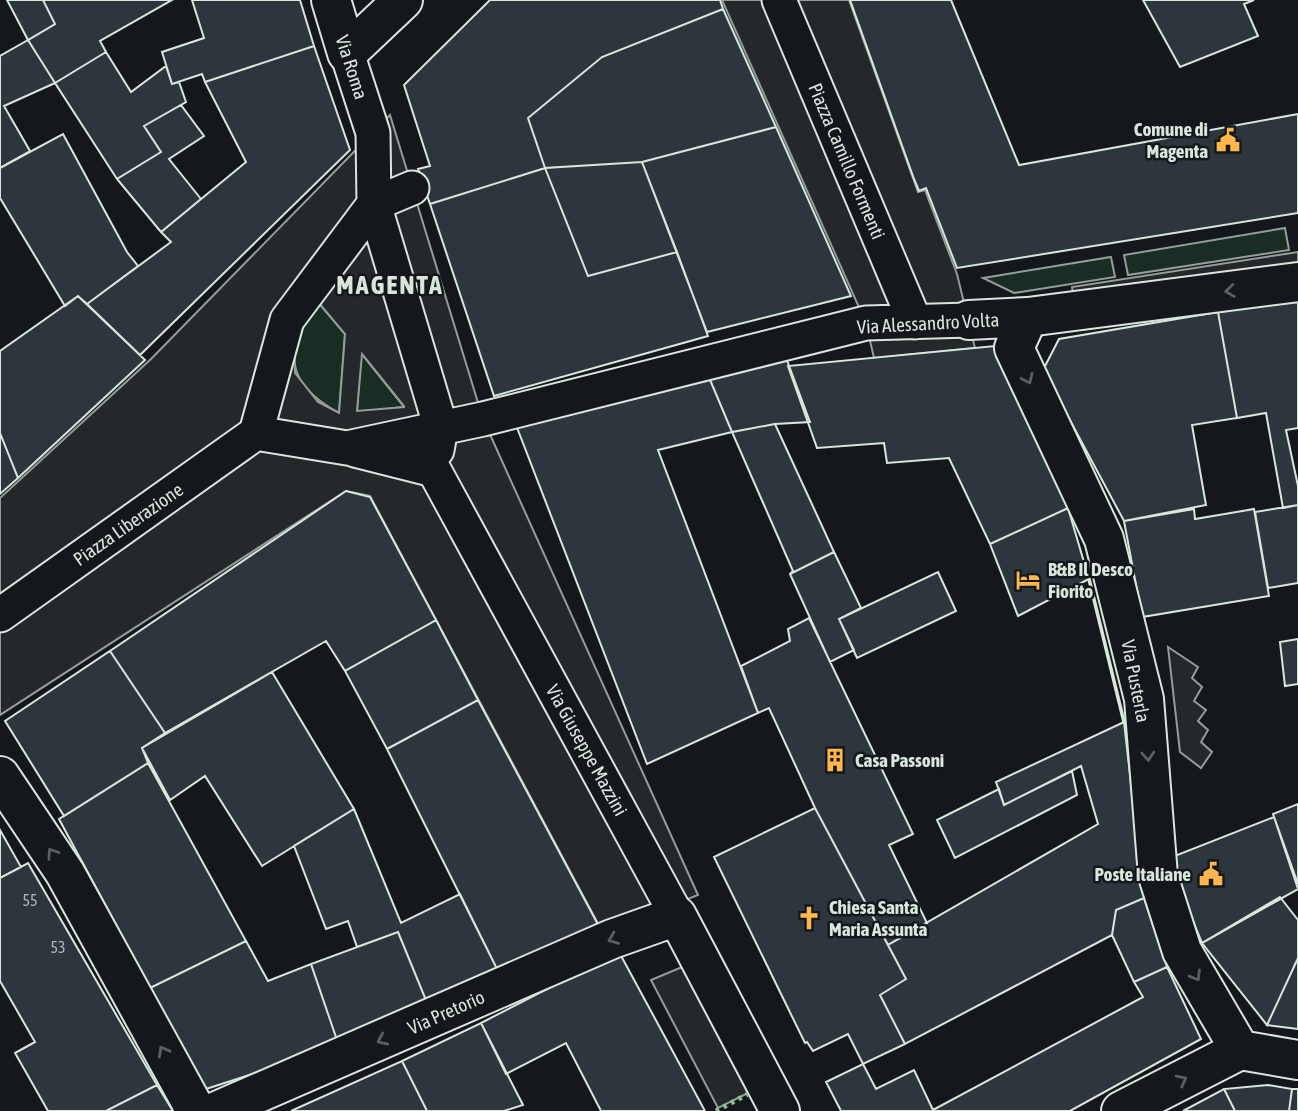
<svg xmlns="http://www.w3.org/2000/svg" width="1298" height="1111" viewBox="0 0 1298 1111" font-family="'Asap Condensed',sans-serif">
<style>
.green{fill:#1a2d24;stroke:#939e99;stroke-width:2}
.parking{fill:#24282b;stroke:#939e99;stroke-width:2;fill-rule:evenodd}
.building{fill:#2c363c;stroke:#d8e6dc;stroke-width:2}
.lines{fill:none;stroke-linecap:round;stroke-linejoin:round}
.pedestrian-casing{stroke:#d8e6dc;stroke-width:37}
.minor-casing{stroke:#d8e6dc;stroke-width:42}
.pedestrian{stroke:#14181c;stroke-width:33}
.minor{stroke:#14181c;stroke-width:38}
.hedge{stroke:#8ac095;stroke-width:5;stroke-dasharray:3.5 5;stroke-linecap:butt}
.wall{stroke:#d8e6dc;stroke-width:3.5}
.oneway{stroke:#59605f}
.labels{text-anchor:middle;stroke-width:5;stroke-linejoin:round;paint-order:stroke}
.number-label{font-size:16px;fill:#adbab4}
.street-label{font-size:19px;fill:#d8e6dc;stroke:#14181c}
.poi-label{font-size:19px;font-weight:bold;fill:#d8e6dc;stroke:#14181c;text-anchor:start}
.district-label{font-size:26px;font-weight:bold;letter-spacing:2px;fill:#d8e6dc;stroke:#14181c}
</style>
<rect width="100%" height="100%" fill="#14181c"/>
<path class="green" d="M1285,228L1289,250L1128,275L1124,255Z
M1111,257L1115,277L1014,293L983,278Z
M318,302L345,334L339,413C284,383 283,350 318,302Z
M361,353L404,407L357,412Z"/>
<path class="parking" d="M722,0H849L918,192L925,190L957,274L975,348L874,358L866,323Z
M390,115L483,419L698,895L603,933L370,496L346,491L0,715V498L151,359ZM318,302L345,334L339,413L318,402L295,373L294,344L302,324ZM362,354L404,406V407L357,411Z
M1298,252V269L1075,307L1072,287Z
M1168,647L1198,667L1192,678L1202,687L1194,701L1206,710L1198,721L1208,730L1201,742L1212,752L1201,768L1180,752Z
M682,967L748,1093L718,1108L651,980Z"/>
<path class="building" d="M7,0H43L55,24L28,40Z
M43,0H172L100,41L106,52L55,83L28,40L55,24Z
M192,0H300L314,46L205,82L202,74L172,84L162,52L204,38Z
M490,0H720L723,9L602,57L528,118L545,168L430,204L418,169L430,166L404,85Z
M850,0H951L1019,165L1298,114V213L957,268L926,188L919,191L914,179Z
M1143,0H1254L1244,4L1258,36L1180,67Z
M723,9L776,127L642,162L545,168L528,118L602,57Z
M28,40L55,83L4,106L30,151L0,168V56Z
M314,46L350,150L140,355L87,304L171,242L161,232L246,162L205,82Z
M106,52L131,92L166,66L172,84L179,82L186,102L144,126L161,152L117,179L55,83Z
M181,105L204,136L169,159L201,199L161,232L117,179L161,152L144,126Z
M776,127L851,296L707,332L642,162Z
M63,134L127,252L138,266L87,304L78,296L65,306L0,198V168Z
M642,162L677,252L588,276L545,168Z
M545,168L588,276L677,252L708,336L494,396L430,204Z
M78,296L145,360L18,478L0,433V351Z
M1298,299V428L1286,430L1298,486V505L1283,508L1266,413L1237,418L1218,312Z
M1218,312L1237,418L1192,425L1206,505L1124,521L1043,370L1059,339Z
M995,346L1077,504L990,544L949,458L887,463L884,443L817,448L788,366Z
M785,355L810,422L775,424L732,432L708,375Z
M708,375L732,432L658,450L758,713L647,764L516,425Z
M775,424L834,552L790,574L793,571L732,432Z
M0,433L18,478L0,494Z
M346,491L370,497L436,620L345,671L326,641L165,733L110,651Z
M1298,505V583L1268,588L1255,512Z
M1068,508L1089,579L1018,616L990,544Z
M1194,509L1195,519L1254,509L1269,596L1142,617L1124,521Z
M834,552L861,608L839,619L854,650L830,662L790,574Z
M938,572L956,611L857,658L839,619Z
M809,618L913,834L889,845L927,923L888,945L815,808L769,708L758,713L741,666L790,641L788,629Z
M436,620L478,700L387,749L345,671Z
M1298,639V684L1285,686L1280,642Z
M110,651L165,733L142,748L148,763L64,816L5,721Z
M272,672L354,809L262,866L205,776L170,800L142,748Z
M478,700L602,932L501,977L387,749Z
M1124,722L1144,898L1116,910L1112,935L905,1044L880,995L906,979L888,945L1098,824L1081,766L1004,805L996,782Z
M148,763L246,941L150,988L59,819Z
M1072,771L1077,795L955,858L937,820L999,789L1004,805Z
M1298,804V884L1273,814Z
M815,808L906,979L880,995L905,1044L863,1064L848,1034L813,1051L807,1042L805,1043L714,857Z
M354,809L401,923L460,894L501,977L430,1010L398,932L357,947L348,921L326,929L294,846Z
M1274,817L1298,889L1202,943L1167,859Z
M0,830L21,867L0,878Z
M28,863L157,1085L106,1111H48L15,1053L35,1042L0,981V878Z
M1280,897L1298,920V958L1267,1025L1202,943Z
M1144,898L1167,967L1134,982L1112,935L1116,910Z
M398,932L430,1010L339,1046L311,964Z
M246,941L268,981L311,964L339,1046L203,1090L150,988Z
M619,952L705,1111H601L566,1043L506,1074L481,1023Z
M1298,958V1029L1267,1025Z
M1167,967L1201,1039L1070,1111H841L826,1082L863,1064L876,1089L914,1070L933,1110L1143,997L1134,982Z
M481,1023L523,1105L504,1111H427L402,1061Z
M402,1061L427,1111H291Z
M157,1085L173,1111H106Z
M1268,1085L1292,1089L1289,1111H1235L1224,1089Z
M1224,1089L1235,1111H1183Z
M1292,1089H1298V1111H1289Z"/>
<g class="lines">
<g class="pedestrian-casing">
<path id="pedestrian" d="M779,0L915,322
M347,53L373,133L374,204L441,428L437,450
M256,433L347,448L483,419L866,323L969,320
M355,450L434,470L677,916
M0,615L256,433L287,320L374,204L412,188"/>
</g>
<g class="minor-casing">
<path id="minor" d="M331,0L347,53
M347,53L403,0
M1028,317L1014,348L1104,539L1144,699L1158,876L1182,951L1240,1050
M969,320L1028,317L1298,282
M0,776L65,873L196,1111
M217,1111L612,939L677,916L780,1111
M1121,1111L1240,1050L1298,1060"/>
</g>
<use href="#pedestrian" class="pedestrian"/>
<use href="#minor" class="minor"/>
<path class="hedge" d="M716,1111L748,1094"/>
<path class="wall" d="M1089,579L1124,722"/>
</g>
<defs><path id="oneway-chevron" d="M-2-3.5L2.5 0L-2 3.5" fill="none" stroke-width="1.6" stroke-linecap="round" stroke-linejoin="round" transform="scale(1.75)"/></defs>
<g class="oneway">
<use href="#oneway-chevron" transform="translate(1230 291) rotate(173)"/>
<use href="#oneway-chevron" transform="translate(1028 379) rotate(65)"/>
<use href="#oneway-chevron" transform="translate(1148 756) rotate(86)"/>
<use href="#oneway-chevron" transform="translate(52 853) rotate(-124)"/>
<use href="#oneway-chevron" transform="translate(613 939) rotate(158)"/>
<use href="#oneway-chevron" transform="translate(1196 976) rotate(59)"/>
<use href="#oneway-chevron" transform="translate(382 1040) rotate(156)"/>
<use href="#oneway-chevron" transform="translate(163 1051) rotate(-119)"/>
<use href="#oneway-chevron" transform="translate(1182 1080) rotate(-27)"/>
</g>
<defs>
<g id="civic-bare" transform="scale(1.89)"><path d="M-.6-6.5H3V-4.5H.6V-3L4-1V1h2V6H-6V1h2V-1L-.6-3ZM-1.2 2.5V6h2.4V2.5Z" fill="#ffb74d" stroke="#14181c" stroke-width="2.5" paint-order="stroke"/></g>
<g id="hotel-bare" transform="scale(1.89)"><path d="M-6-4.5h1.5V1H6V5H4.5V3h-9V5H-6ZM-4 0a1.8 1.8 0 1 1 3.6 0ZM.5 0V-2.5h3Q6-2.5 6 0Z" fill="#ffb74d" stroke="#14181c" stroke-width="2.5" paint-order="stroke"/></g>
<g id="building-bare" transform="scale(1.89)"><path d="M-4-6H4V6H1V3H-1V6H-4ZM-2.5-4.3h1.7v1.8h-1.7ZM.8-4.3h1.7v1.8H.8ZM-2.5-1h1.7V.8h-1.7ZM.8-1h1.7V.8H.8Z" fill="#ffb74d" stroke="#14181c" stroke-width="2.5" paint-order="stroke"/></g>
<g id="church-bare" transform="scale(1.89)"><path d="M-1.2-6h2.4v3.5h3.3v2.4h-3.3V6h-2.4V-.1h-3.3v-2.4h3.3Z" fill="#ffb74d" stroke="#14181c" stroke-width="2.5" paint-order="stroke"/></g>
</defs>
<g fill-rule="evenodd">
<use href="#civic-bare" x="1228" y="140"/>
<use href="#hotel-bare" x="1028" y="580"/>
<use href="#building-bare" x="835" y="760"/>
<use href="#civic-bare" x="1211" y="874"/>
<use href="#church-bare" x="809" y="918"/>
</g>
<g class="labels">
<g class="number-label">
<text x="30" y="906">55</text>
<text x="58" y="953">53</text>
</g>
<g class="street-label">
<text transform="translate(352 67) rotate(72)" y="7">Via Roma</text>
<text transform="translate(847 161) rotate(67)" y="7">Piazza Camillo Formenti</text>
<text transform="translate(928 323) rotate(-3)" y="7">Via Alessandro Volta</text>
<text transform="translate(128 524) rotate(-35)" y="7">Piazza Liberazione</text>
<text transform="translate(1136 681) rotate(79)" y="7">Via Pusterla</text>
<text transform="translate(587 750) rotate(61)" y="7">Via Giuseppe Mazzini</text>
<text transform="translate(446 1012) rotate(-24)" y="7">Via Pretorio</text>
</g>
<g class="poi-label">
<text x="1208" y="136" text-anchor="end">Comune di<tspan x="1208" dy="22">Magenta</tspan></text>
<text x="1048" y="576">B&amp;B Il Desco<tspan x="1048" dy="22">Fiorito</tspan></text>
<text x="855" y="767">Casa Passoni</text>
<text x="1191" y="881" text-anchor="end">Poste Italiane</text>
<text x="829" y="914">Chiesa Santa<tspan x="829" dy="22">Maria Assunta</tspan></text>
</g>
<g class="district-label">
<text x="390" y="294">MAGENTA</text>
</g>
</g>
</svg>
